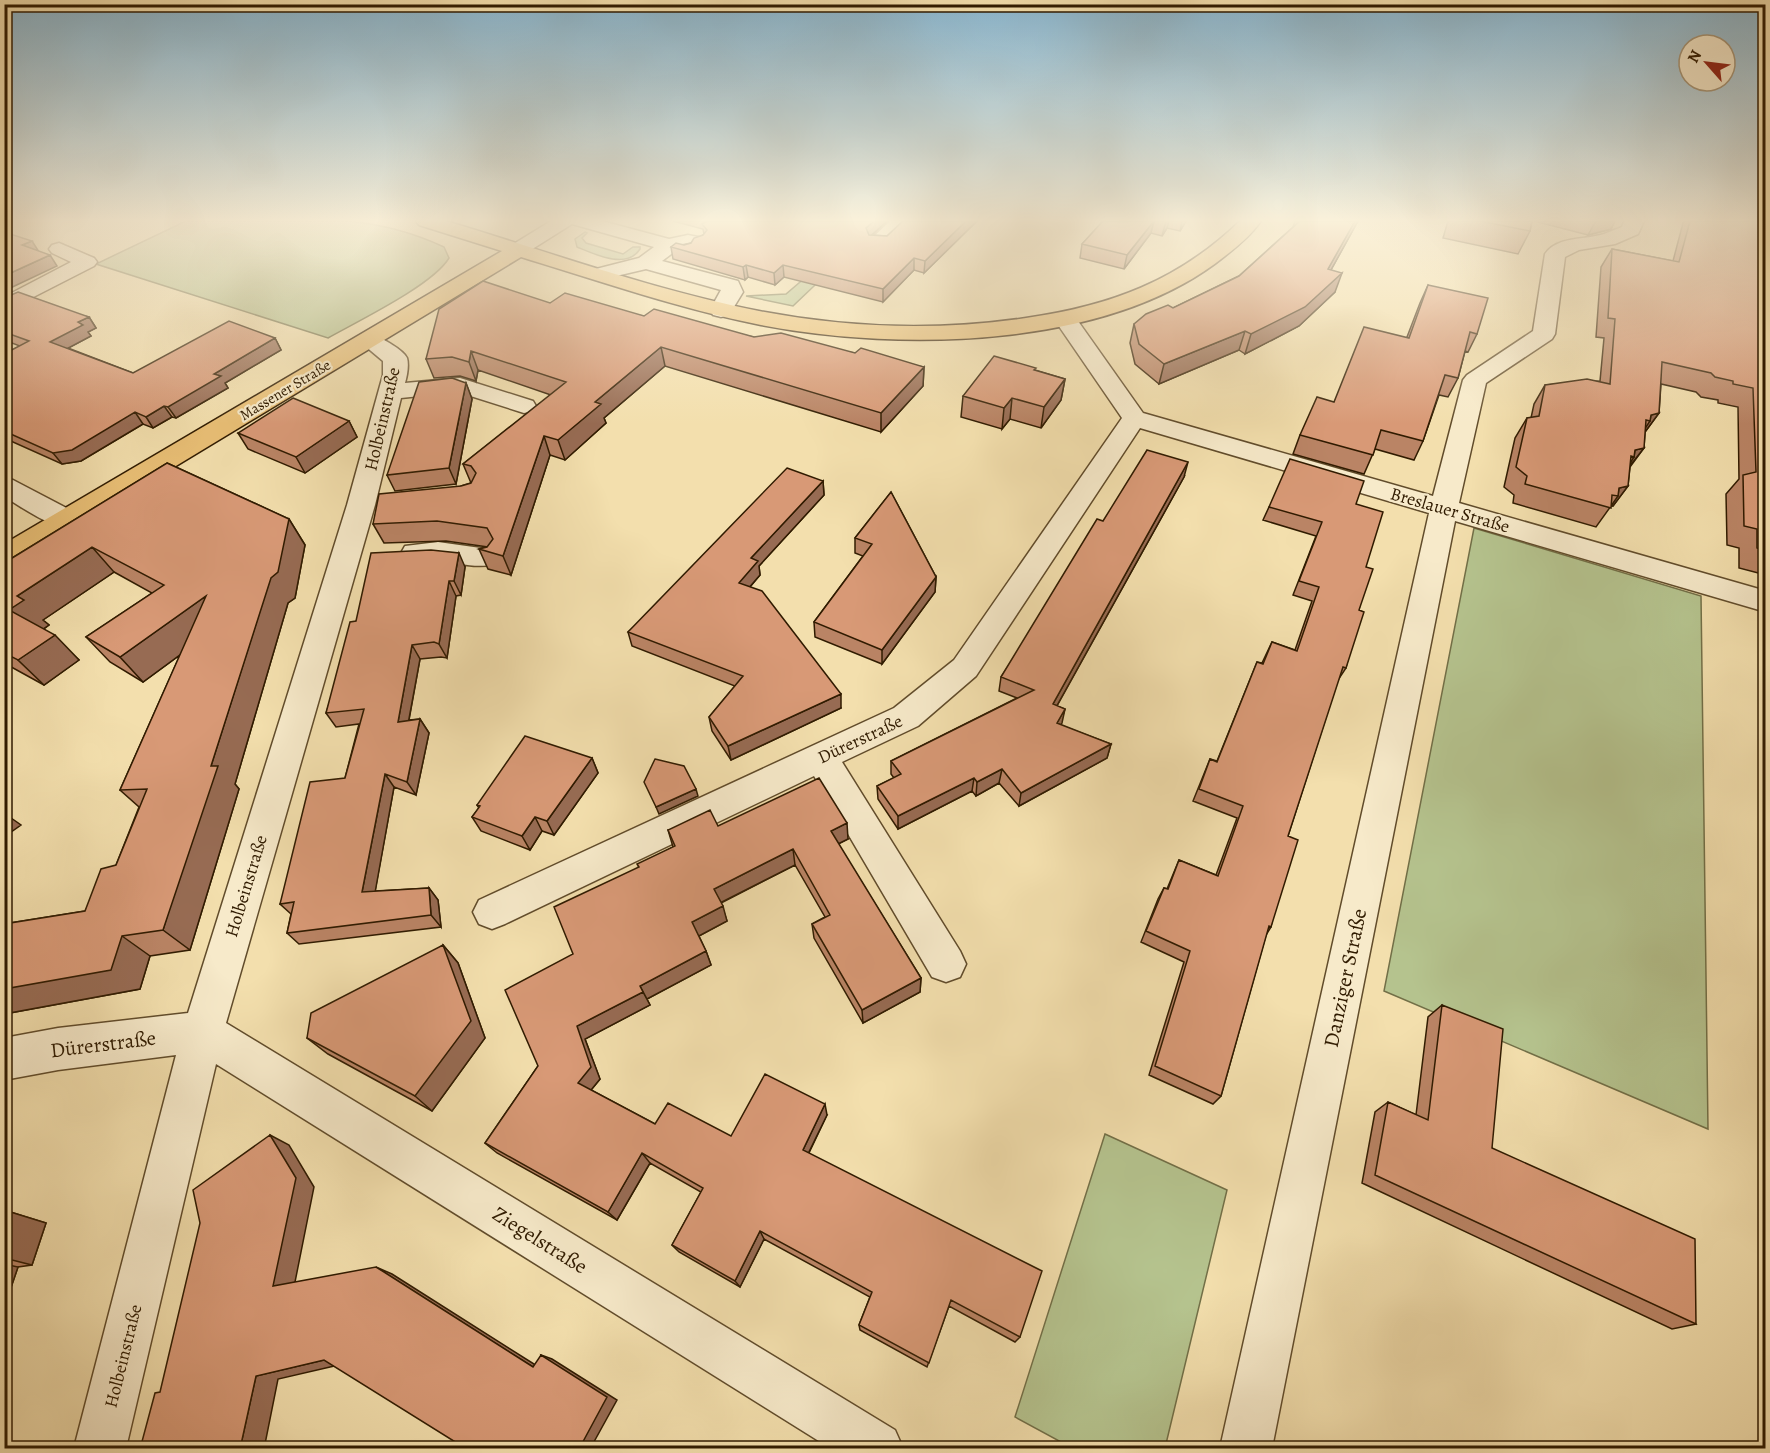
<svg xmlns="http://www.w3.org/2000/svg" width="1770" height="1453" viewBox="0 0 1770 1453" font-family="Alegreya,serif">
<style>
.green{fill:#b5c38e;stroke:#726f47;stroke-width:1.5}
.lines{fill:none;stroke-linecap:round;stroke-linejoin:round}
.minor-casing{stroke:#614c2b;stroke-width:3}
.major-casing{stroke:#301b00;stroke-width:3}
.minor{fill:#f7eaca;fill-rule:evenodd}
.major{fill:#eac076;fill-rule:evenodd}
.wall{fill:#ba8465;stroke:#301b00;stroke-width:1.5}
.shaded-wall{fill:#976b53;stroke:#301b00;stroke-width:1.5}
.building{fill:#d89976;stroke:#301b00;stroke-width:1.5}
.labels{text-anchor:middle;stroke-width:4.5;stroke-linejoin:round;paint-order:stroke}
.far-street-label{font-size:15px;fill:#301b00;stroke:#f7eaca}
.street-label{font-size:18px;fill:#301b00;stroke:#f7eaca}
.near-street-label{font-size:21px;fill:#301b00;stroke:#f7eaca}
</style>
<rect width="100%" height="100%" fill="#f3dfad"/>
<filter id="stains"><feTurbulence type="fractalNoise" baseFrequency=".00333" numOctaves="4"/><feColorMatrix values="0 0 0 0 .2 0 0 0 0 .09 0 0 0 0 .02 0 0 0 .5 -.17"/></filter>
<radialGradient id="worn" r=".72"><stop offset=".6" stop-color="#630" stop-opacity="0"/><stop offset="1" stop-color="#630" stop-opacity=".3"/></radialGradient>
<path class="green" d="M186,221H348C380,224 414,233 444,247L449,258C433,285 358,321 328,338L96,264Z
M585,232L587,233L582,238L586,243L623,254L633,247H640V249C627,270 594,254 577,247L575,239Z
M855,247L793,306L746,296L786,294L834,253Z
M1474,528L1701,596L1708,1129L1384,991Z
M1105,1134L1227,1190L1165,1448H1072L1015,1417Z"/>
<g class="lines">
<g class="minor-casing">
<path id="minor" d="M551,221H602L669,239L688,235L703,238L706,242L703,246L694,248L692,253L685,255L674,252L662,261L738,281L743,292L729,315L721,317L713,315L710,310L721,290L646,269L599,280L592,278L589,274L592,270L639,258L654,247L572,224L526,253H512L509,249L512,245Z
M890,221H912L885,246H871L868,242Z
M1624,221H1644L1638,234L1615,244L1579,250L1565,257L1555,334L1552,339L1486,383L1459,503L1766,591V612L1455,521L1272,1448H1220L1429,513L1140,428L976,676L918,726L842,762L960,951L966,964L960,977L946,982L932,977L814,776L505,924L492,929L479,924L473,912L479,900L894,708L954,660L1122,418L1054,319L1057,314L1065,312L1073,314L1143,413L1433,496L1463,380L1467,375L1533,331L1545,254C1557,236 1586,240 1604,234C1610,232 1616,229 1622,227Z
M59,243L94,258L97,262L94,266L4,312V297L71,262L52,253L49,249L52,245Z
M369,333C377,335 404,350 407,358C409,365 407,376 405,383L460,378L533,401L536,406L533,411L524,413L458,392L401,398L375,505L226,1023L895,1430L903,1448H830L216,1064L126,1448H74L176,1055L58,1070L4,1080V1038L58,1028L188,1013L347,505L383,375V361L358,340L361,335Z
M4,478L13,480L76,513L80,519L76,525C53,532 25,508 4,497Z
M438,542L495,550L499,557L495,564C476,569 457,562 438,562C426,561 417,563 405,560L401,553L405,546Z"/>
</g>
<g class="major-casing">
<path id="major" d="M416,221H446C549,252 653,290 759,311C846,328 938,331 1026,318C1110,306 1178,281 1240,221H1261C1252,234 1238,246 1225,256C1110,349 901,352 761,325C680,309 600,281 521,257L14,564L4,567V544L502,251L419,225Z"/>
</g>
<use href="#minor" class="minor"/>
<use href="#major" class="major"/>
</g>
<path class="wall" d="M673,221H887L872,235L887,236L903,221H977L924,273L914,270L883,302L784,277L775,285L748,277L745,280L673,259L671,247L691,243L704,234L703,229Z
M1103,221H1186L1180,231L1167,228L1162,236L1151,233L1124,269L1080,258L1082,244Z
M1295,221H1358L1331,270L1335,292L1299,326L1245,354L1239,350L1159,384L1135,364L1130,343L1134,324L1173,308L1239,276L1293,227Z
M1448,221H1532L1530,231L1518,254L1443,238Z
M1534,221H1615L1611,229L1588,235Z
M1685,221H1766V575L1739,568V548L1727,545L1726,494L1739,479L1738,407L1718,403V400L1701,397L1696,392L1661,384L1659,413L1645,432L1644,448L1630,467L1628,486L1613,506H1611L1596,527L1513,503L1514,495L1504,487L1515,438L1527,418H1531L1534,404L1545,385L1600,381L1604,338L1596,337L1601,267L1612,249L1673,261L1683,223Z
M1428,285L1477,334L1468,352L1465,351L1458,378L1448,397L1439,395L1423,441L1414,460L1375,449L1364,474L1293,454L1300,435L1334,402L1407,337L1420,303Z
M4,298L89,317L96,328L88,332L91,336L68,348L133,373L275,338L281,350L225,383L228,388L176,418L172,417L153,428L143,424L81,461L62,464L4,438V354L20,346L4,340Z
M550,303L644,316L754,337L855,353L924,367L923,386L881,432L665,366L604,418L606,423L565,460L550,455L511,575L488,569L479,549L488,547L446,541L384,543L373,524L461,486L471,483L463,464L551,395L478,370L476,381L460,376L434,378L426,359Z
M1035,370L1065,379L1061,400L1041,428L1010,419L1002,429L961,417L963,396Z
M466,383L472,399L456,484L395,491L387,475Z
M349,421L357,437L305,473L248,449L238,433Z
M167,463L289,519L305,545L295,598L288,603L235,784L239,789L190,950L150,956L140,989L4,1014V924L85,911L116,865L139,807L120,790L180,655L143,682L110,662L86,637L152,593L114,572L43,620L49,625L44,629L79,660L44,685L4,663V563Z
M1184,477L1057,706L1065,709L1060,725L1111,744L1107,758L1019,806L999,783L976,796L972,791L898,829L878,799L877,786L894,778L891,774V761L1017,698L999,691L1001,677L1103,521Z
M823,481L824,495L759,566L760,575L750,587L841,708L731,760L712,731L709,717L735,686L632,646L628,632Z
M891,492L936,577L935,592L882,664L815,637L814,622L863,556L855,553V538Z
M1356,504L1366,567L1359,610L1346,668L1338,680L1288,836L1271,927L1266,935L1221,1096L1213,1104L1149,1075L1184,962L1141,942L1158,899L1164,888L1167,889L1179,860L1216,875L1237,818L1193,801L1210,759L1217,761L1257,662L1262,663L1272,642L1295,650L1312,601L1293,595L1316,536L1263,520L1269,507Z
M465,567L461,595L456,596L447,658L441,657L420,659L409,720L420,719L429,733L416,795L394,787L375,891L429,888L438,900L441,927L299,944L287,933L291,914L280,904L345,778L359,724L336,727L326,713L356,621Z
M592,758L598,773L554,835L542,831L530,850L481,831L472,817L479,808L477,805Z
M718,826L848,839L838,844L921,978L920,992L863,1023L814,938L812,924L825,917L795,865L721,903L727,921L699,936L706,951L711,965L647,999L650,1005L585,1039L600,1079L591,1090L655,1124L731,1136L827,1115L809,1153L1020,1337L1015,1342L949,1306L927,1367L860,1330L859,1325L870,1297L764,1239L740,1287L679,1252L672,1245L701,1192L650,1163L617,1220L497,1153L485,1143L538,1066L638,867L673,847L668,830Z
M443,945L458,963L485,1038L432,1111L328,1054L307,1038Z
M1442,1005L1492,1148L1696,1324L1672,1329L1362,1183L1375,1112L1388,1102L1416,1115L1428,1017Z
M4,1210L46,1223L32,1265L18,1267L4,1308Z"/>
<path class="shaded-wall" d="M874,221H887L866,240V228Z
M966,221H977L924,273L925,261Z
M1154,221L1151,233L1124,269L1127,255Z
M1166,221H1169L1167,228L1162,236Z
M1182,221H1186L1180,231Z
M1355,221H1358L1321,288L1328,269Z
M1596,221H1615L1611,229L1588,235Z
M32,241L39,252L22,245Z
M50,255L57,266L4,291V276Z
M914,258V270L883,302V289Z
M746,265L748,277L745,280L743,267Z
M783,265L784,277L775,285L774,273Z
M1342,273L1335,292L1299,326L1245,354L1251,334Z
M89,317L96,328L88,332L91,336L59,353L50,342L78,322Z
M1245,331L1239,350L1159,384L1164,364Z
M275,338L281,350L225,383L228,388L176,418L168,407L214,374Z
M661,347L665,366L604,418L606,423L565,460L558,440L595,402Z
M471,351L478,370L476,381L469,362Z
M924,367L923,386L881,432V413Z
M1065,379L1061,400L1041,428L1044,407Z
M466,383L472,399L456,484L449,468Z
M1012,398L1010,419L1002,429L1004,408Z
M164,406L172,417L153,428L146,417Z
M135,412L143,424L81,461L62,464L53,453Z
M1659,413L1645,432L1642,433L1650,421L1651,415Z
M349,421L357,437L305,473L296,457Z
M544,436L550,455L511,575L503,556Z
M1644,448L1629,467L1627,468L1634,457L1635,450Z
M1188,462L1184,477L1050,718L1053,704Z
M823,481L824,495L759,566L760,575L741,597L739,583L751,558Z
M1628,486L1613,506H1611L1618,496L1619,488Z
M289,519L305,545L295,598L288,603L235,784L239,789L190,950L163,930L211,766Z
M92,547L114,572L43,620L49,625L34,635L9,610L17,596Z
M459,553L465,567L461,595L454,581Z
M936,577L935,592L882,664V650Z
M449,581L456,596L447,658L439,644Z
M206,596L226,621L143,682L120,657Z
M55,635L79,660L44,685L18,660Z
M412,645L420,659L406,735L398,722Z
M841,694V708L731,760L728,746Z
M1065,709L1062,723L1054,737L1057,723Z
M420,719L429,733L416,795L407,782Z
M1111,744L1107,758L1019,806L1021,793Z
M592,758L598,773L554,835L547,821Z
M1002,769L999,783L976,796L977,782Z
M385,774L394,787L373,904L362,892Z
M974,778L972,791L898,829V816Z
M696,789L698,796L659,814L656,807Z
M4,813L21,825L4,837Z
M535,817L542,831L530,850L522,836Z
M847,823L848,839L832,847L831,831Z
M793,849L795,865L718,904L714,889Z
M429,888L438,900L441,927L431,915Z
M723,906L727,921L697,937L692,922Z
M122,936L150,956L140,989L4,1014V989Z
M443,945L458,963L485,1038L432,1111L415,1096Z
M706,951L711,965L647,999L640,986Z
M921,978L920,992L863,1023L862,1010Z
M643,992L650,1005L585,1039L600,1079L587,1095L578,1083L577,1026Z
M825,1104L827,1115L805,1160L803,1150Z
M270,1135L289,1145L314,1187L293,1292L273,1286Z
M642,1153L650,1163L617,1220L608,1212Z
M4,1210L46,1223L32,1265L4,1258Z
M760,1231L764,1239L740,1287L735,1281Z
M4,1264L18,1267L4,1308Z
M376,1267L392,1274L545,1371L533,1367Z
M541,1355L552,1359L617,1400L590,1449H579Z
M324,1360L343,1364L278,1379L264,1449H240L256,1376Z"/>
<path class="building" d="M707,221H874L866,228L869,235L887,236L903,221H966L925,261L914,258L883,289L783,265L774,273L746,265L743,267L671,247L676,243L684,245L691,243L694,238L703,235L707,230L702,224Z
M1103,221H1154L1127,255L1082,244Z
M1300,221H1355L1328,269L1342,273L1305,307L1251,334L1245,331L1164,364L1139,344L1134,324L1146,314L1168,305L1173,308L1239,276Z
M1480,221H1532L1530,231Z
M1690,221H1766V551L1757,548V529L1744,526L1743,475L1756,472L1753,388L1733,384V381L1715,377L1711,373L1662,362L1659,413L1651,415L1650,421L1646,420L1644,448L1635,450L1634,457L1631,456L1628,486L1619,488L1618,496L1612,495L1611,508L1525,484L1527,476L1516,467L1527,418L1539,416L1545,385L1587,379L1610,384L1615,319L1608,318L1612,249L1679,262Z
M4,232L32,241L22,245L50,255L4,276Z
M483,281L550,303L565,293L644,316L654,309L754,337L781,333L855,353L861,348L924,367L881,413L661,347L595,402L601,404L558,440L544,436L503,556L479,549L487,547L493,539L487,528L437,521L373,524L379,494L461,486L471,483L476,473L471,466L463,464L566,382L471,351L469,362L452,357L426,359L439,309Z
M1428,285L1488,298L1477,334L1470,332L1458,378L1445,375L1423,441L1381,430L1373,455L1300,435L1317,397L1334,402L1364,327L1409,338Z
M18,292L89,317L78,322L83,325L50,342L133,373L229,321L275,338L214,374L221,376L168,407L164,406L146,417L135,412L72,450L53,453L4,431V354L29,341L4,332V298Z
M994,356L1036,368L1034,370L1065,379L1044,407L1012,398L1004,408L963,396Z
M452,378L466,383L449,468L387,475L419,382Z
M293,398L349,421L296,457L238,433Z
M1147,450L1188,462L1053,704L1065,709L1057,723L1111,744L1021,793L1002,769L977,782L974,778L898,816L877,786L901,774L891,761L1034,690L1001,677L1097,519L1103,521Z
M1290,459L1364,481L1356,504L1383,512L1366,567L1373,569L1359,610L1364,612L1346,668L1343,667L1288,836L1298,840L1271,927L1269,926L1221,1096L1155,1066L1190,951L1146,931L1164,888L1168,889L1179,860L1218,876L1243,806L1199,789L1210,759L1217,762L1257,662L1263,664L1272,642L1297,651L1319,587L1299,581L1322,522L1269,507Z
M167,463L289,519L278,572L271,578L211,766H218L163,930L122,936L111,970L4,989V924L85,911L101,869L116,865L147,789L120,790L206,596L120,657L86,637L164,585L92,547L17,596L24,600L9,610L55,635L18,660L4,653V563Z
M787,468L823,481L751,558L758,561L739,583L762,591L841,694L728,746L709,717L743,676L628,632Z
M891,492L936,577L882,650L814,622L872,544L855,538Z
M431,550L459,553L454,581H449L439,644L434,642L412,645L398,722L420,719L407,782L385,774L362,892L429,888L431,915L287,933L294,902L280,904L310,782L345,778L364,709L326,713L350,622L356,621L371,553Z
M525,736L592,758L547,821L535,817L522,836L472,817L480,806L477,805Z
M655,759L684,766L696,789L656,807L644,782Z
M819,778L847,823L831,831L921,978L862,1010L812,924L830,915L793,849L714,889L723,906L692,922L706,951L640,986L643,992L577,1026L591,1067L578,1083L655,1124L668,1103L731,1136L765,1074L825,1104L803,1150L1042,1271L1020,1337L951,1300L929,1363L859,1325L872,1292L760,1231L735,1281L672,1245L703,1188L642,1153L608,1212L485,1143L538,1066L505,990L573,954L554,907L639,867L637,864L675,846L668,830L710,810L718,826Z
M443,945L471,1021L415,1096L307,1038L311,1013Z
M1442,1005L1503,1029L1492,1148L1695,1239L1696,1324L1375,1175L1388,1102L1428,1120Z
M270,1135L296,1178L273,1286L376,1267L533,1367L541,1355L607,1397L579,1449H453L457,1443L324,1360L256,1376L240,1449H140L155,1393L160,1392L200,1223L193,1190Z"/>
<linearGradient id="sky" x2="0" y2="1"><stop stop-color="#89b7d1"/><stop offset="0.52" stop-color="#faf1da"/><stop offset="1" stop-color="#faf1da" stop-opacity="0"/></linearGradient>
<rect width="1770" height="424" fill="url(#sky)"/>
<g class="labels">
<g class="far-street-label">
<text transform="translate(285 390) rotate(-31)" y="5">Massener Straße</text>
</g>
<g class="street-label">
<text transform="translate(382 419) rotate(-77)" y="6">Holbeinstraße</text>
<text transform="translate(1450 510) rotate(16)" y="6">Breslauer Straße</text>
<text transform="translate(860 739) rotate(-25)" y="6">Dürerstraße</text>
<text transform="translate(246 886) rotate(-73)" y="6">Holbeinstraße</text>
<text transform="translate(123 1356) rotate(-76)" y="6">Holbeinstraße</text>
</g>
<g class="near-street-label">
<text transform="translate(1345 978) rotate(-78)" y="7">Danziger Straße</text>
<text transform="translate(103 1044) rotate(-7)" y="7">Dürerstraße</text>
<text transform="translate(540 1240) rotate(32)" y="7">Ziegelstraße</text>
</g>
</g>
<rect width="1770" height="1453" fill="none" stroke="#f3dfad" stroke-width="24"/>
<rect x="6" y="6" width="1758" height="1441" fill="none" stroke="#301b00" stroke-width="3"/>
<rect x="12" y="12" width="1746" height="1429" fill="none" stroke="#301b00" stroke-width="1.5"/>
<g transform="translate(1707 63) rotate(298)"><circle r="28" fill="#f7eaca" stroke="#a79779" stroke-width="1.5"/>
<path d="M0-4.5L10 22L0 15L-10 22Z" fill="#8f2418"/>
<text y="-9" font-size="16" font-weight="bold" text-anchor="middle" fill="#301b00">N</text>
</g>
<rect width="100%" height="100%" filter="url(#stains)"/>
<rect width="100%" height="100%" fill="url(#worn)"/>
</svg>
